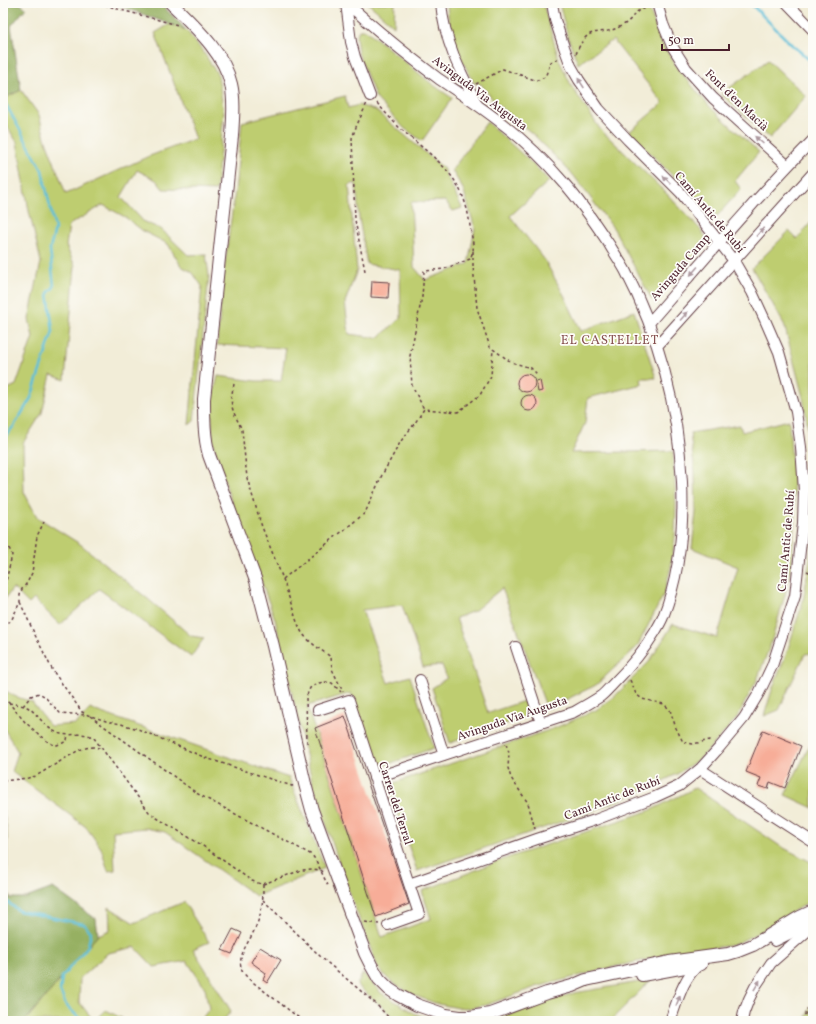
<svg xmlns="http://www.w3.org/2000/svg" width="816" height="1024" viewBox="0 0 816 1024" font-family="Vollkorn,serif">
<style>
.green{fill:#becd6f;stroke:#84764d;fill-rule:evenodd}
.forest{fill:#96b062;stroke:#706846}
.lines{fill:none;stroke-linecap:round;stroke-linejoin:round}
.stream{stroke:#5bbfd9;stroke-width:2.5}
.building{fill:#f7ad98}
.minor-casing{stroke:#633e45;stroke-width:12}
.major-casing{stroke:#633e45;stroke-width:14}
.path{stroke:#633e45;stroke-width:1.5;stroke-dasharray:3 3;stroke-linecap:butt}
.minor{stroke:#fff;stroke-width:10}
.major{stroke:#fff;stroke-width:12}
.oneway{fill:#ae9aa0}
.labels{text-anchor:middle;stroke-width:3.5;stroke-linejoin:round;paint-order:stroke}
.street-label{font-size:12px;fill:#4a1f2b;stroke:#fdfcf7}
.neighbourhood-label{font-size:13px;letter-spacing:1px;fill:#875151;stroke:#fdfcf7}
</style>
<rect width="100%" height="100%" fill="#fdfcf7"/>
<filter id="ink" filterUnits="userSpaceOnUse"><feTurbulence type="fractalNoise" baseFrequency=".025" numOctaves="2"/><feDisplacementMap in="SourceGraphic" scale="8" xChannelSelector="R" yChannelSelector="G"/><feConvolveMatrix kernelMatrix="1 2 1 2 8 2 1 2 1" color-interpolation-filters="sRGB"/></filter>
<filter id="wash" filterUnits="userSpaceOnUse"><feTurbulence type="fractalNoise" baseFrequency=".012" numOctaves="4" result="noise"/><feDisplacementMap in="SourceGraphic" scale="16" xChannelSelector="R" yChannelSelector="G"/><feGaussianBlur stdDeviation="0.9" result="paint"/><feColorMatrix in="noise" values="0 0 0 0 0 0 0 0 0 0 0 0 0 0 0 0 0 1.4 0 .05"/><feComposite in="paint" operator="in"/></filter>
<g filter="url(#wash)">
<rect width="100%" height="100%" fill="#f2edd8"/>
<path class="green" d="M368,3H395L394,26Z
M447,3H543L559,60L572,87L600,129L666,193L700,229L708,241L652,300L614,229L574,176L535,136L494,101L481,84L474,83C460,57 448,33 447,3Z
M559,3H602V4L648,6L661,42L679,70L710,107L759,152L735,181L741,189L717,216L673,176L629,132L663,103L613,40L578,64L568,37L560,7Z
M170,24L186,30L204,53L218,75L224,113L216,191L163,189L156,180L137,170L121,197L144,222L161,229L188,255L206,254L209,276L194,421L189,425L202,286L192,272L181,266L168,244L143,231L125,217L103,205L69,225L66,246L75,266L65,380L51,375L42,413L23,443L24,492L37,517L80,544L148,599L191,636L204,638L191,657L99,589L60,625L34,599L29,604L13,588L3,602V391L16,385L33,337L29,319L41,262L29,211L17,142L3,120V99L21,90L39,115L45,138L66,194L147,157L195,139L155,33Z
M359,30H366L432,84L452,98L422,141L404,128L376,98L358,53L356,36Z
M768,60L806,96L770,138L721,94Z
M345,96L348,108L359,105L374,110V109L443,168L462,208L453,211L445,201L411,202L414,267L425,280L468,264L475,228L463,189L452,170L487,122L535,166L549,181L510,216L544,259L565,297L581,331L634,311L656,378H641L642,384L588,398L585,423L571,453L673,451L676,504L675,537L671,567L664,594L637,647L596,685L547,709L502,588L474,611L456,618L488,713L524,701L528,716L450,743L432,688L447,678L442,665L423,667L402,605L362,610L388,683L410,676L434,748L377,768L351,693L307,706L382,937L431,919L422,891L504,859L651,810L695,788L780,846L813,863V899L762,931L733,945L690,951L617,966L536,987L486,1005L464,1009L438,1004L413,995L390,981L378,968L346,884L313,785L275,619L229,495L213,443L211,404L218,376L256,381H281L286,348L217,345L224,270L235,191L242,122ZM356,183L359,218L367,264L400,270L401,318L378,338L349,334L345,302L357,270L349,185Z
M813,220V461L803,397L784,324L752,268L789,231L797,239Z
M789,420L793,481L794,519L792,561L785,595L771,643L757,680L736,719L702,757L677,774L640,792L584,814L417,871L388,785L555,728L596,710L616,695L649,662L673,624L717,638L738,567L692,548L696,512L695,474L690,433L740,425L742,432Z
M813,539V653L805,654L779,710L764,716L773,687L787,652L803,601Z
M3,689L14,696L32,702L50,726L76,724L90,709L289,778L325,868L256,896L165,832L146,828L113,831L115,870L108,871L101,848L86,827L12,772L18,752L3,727Z
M813,739V808L785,795Z
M3,810L7,830V867L3,879Z
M3,882L11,898H3Z
M184,902L209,942L193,949L231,1011L223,1021H200L209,1009L205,988L187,961L154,967L135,947L108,953L80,978L79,1002L94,1021H25L98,935L110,930L109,907L134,923Z
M363,973L381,993L416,1014L437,1021H398L357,985Z
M651,980L615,1016L612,1021H490L538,1004L574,993Z
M813,1003V1021H805L809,1009Z
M106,1010L125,1020L126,1021H95Z"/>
<path class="forest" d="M3,3H19L26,8L11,26L21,90L3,99Z
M112,3H160L186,30Z
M53,888L96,919L98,935L25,1021H3V898H26Z"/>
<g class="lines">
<path class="stream" d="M750,3L791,44L813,63
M3,99L42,170L55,229L50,249L54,287L48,293L53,331L31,398L14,426L3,439
M3,895L5,900L19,911L84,924L91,932L88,946L62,977L60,991L66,1005L80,1019L84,1021"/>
</g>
<g id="blocks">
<path class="building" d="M372,281L389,282L388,298L371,297Z
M517 383a9 9 0 1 1 18 0a9 9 0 1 1-18 0Z
M540,380L542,391L538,392L536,381Z
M521 403a8 8 0 1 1 16 0a8 8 0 1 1-16 0Z
M345,716L409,904L376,917L315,728Z
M763,730L801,746L785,788L770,782L768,789L758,786L761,778L746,772Z
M233,929L242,933L232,954L222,950Z
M260,947L281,960L267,983L263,980L266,973L251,962Z"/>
</g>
</g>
<g filter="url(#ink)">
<use href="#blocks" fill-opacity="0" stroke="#633e45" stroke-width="1"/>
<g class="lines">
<g class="minor-casing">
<path id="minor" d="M346,3L351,42L355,57L370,96
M347,3C376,30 407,55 439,79C461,94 483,108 504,125C526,142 546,162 564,183C581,202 595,223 609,244C614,253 620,261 625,270C660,337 678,407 682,482C684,528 680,574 663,617C661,622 658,627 655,632C643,652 629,668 613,684C609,688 605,693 601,696C592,702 583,707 574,712L374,778
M441,3C444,40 460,72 477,104
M657,3L663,24L672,46L686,68L713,98L788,166
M787,3L813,30
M649,323C703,261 756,198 813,140
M658,345L813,173
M516,647L541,723
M420,680L444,755
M318,710L349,700L409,884L419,914L388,925
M700,769L813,842
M409,884L537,839L595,820L655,797L679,786L700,769L719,748L744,718L759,693L772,666L795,596L803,523L804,491L801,447L796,412L779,352L765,320L752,292L734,261L681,193L628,140L599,109L579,80L571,66L564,47L555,20L552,3
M670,1021C677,1003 683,977 699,965
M742,1021L744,1012L749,999L755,987L771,963L813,926"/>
</g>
<g class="major-casing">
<path id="major" d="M171,3C193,25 224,52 231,84C235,101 233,119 232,136L204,399C204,418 204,437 209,455L256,581L273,646L305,784L312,810L365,953L371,965L379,979L389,989L398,995L417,1005L446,1015L460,1017H470L490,1014L547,993L572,986L586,980L669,962L728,954L738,951L753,945L800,917L813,911
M775,940L813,921
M642,975L701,964"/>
</g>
<path class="path" d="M99,3L121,10L178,25
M576,54C589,21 599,39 621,26C626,24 630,20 633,16C634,16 637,12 638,11C641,9 646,8 649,7
M476,84L503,69L532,79L538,80L545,77L551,62L559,58
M377,103C385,112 393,122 402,130C437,161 464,175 470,226C471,234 474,244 473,251C472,254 471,257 470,259L444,269L424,271L422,297L410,356L412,386L424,409
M473,251V266L477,308L490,347L511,362L531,368L538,375
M365,271L355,220L352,138L356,127L367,103
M234,384L231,398L232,407L234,413L242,430L247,478L262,527L283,579L297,622C299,626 300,630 303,634C310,643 321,650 331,657L332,669L343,692
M3,548H9L12,555L3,594
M807,571L813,574
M283,579L365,513L382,475L401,441L415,423L424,409L458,412L480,395L491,376L493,349
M20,602L35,635L53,671L82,712L88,715L106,721L121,724L138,729L206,758L292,786L294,785
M3,619L5,622H9L12,619L20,602V595L22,589L27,583L32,573L37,536L44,522
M630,680L636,694L642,699L664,704L670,710L676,728L683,742L693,744L710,740L712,742
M3,698L9,703L25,722L45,740L52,744L57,745L63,743L67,740L68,735
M9,703C15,704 22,705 27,707C33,710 37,716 41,720C46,726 51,730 58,733C70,738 82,730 94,738L149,812L157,818L200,844L252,881L258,883L263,884L302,870L312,869L320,870L324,872
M23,706L31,696L39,693L44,696L60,713L86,715
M90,716L198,794L312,855C319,864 322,875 328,885
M307,743L306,697L310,688L319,683L326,682L332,683L341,692
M506,744L509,753L508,768L511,778L528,803L535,829
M3,781L28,778L36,776L79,750C86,748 94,745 101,749
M263,884C263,894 263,905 260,915C258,922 255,929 252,935C246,946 237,958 242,971C244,974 247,977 250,980L303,1021
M263,900L322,958L375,1003L392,1021
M365,922L379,924
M803,1021L806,1011L813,999"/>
<use href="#minor" class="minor"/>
<use href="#major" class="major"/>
</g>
<defs><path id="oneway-solid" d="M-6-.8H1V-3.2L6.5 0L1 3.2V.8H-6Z"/></defs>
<g class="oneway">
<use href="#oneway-solid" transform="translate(581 83) rotate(-123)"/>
<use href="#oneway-solid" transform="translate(759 140) rotate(-138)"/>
<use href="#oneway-solid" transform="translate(667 180) rotate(-135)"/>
<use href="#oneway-solid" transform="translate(760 232) rotate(-48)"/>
<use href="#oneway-solid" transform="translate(694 271) rotate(131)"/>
<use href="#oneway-solid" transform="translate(684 316) rotate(-48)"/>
<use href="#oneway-solid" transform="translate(757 985) rotate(-59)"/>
<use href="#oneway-solid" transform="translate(678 1001) rotate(-68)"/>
</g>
</g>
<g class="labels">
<g class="street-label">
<text transform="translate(480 93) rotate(37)" y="4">Avinguda Via Augusta</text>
<text transform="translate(737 100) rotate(44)" y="4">Font d'en Macià</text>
<text transform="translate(710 212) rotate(50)" y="4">Camí Antic de Rubí</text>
<text transform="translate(680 267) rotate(-49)" y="4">Avinguda Camp</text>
<text transform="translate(786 541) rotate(-85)" y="4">Camí Antic de Rubí</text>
<text transform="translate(512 718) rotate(-19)" y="4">Avinguda Via Augusta</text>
<text transform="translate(612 798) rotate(-21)" y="4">Camí Antic de Rubí</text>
<text transform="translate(396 803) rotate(72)" y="4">Carrer del Terral</text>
</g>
<g class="neighbourhood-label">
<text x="610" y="344">EL CASTELLET</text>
</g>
</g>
<rect width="816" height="1024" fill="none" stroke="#fdfcf7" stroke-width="16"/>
<path d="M662 44v6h67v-6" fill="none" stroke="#4a1f2b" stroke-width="2"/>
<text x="668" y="44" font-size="12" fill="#4a1f2b" stroke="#fdfcf7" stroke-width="3" paint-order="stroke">50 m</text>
</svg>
